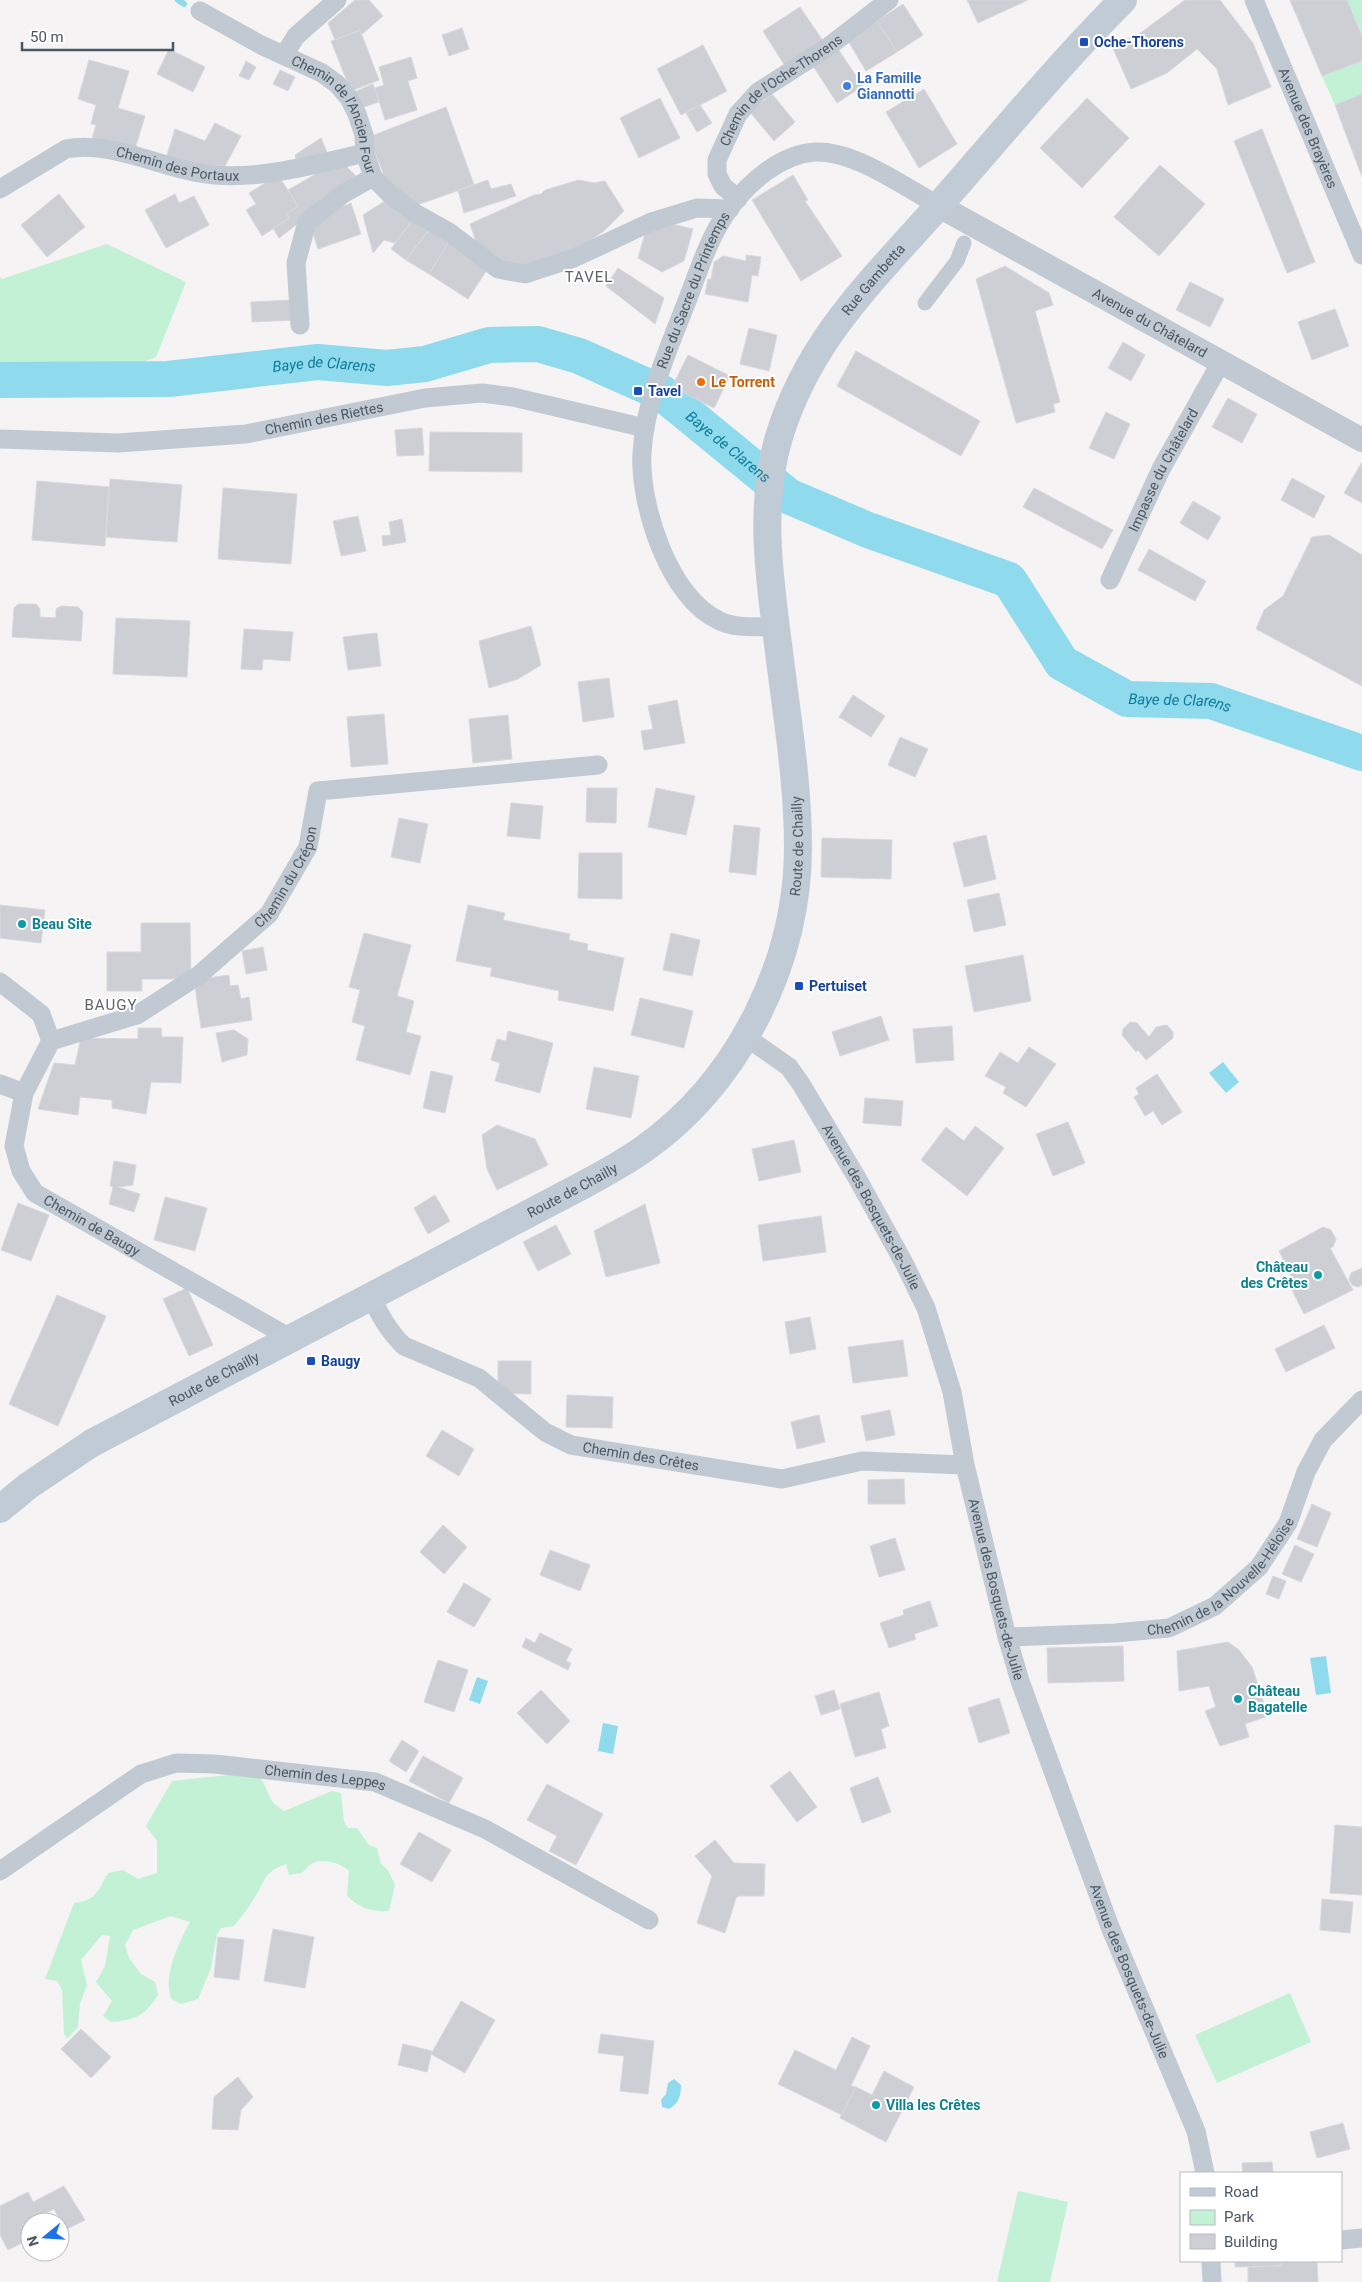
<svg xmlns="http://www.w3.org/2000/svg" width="1362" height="2282" viewBox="0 0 1362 2282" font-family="Roboto,sans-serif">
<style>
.green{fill:#c3f1d5}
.water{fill:#90daee}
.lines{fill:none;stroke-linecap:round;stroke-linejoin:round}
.stream{stroke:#90daee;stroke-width:6}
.river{stroke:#90daee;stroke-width:36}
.building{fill:#cdcfd5;stroke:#d7d9de}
.pedestrian{stroke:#c1cad2;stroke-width:15}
.minor{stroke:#c1cad2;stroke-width:19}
.tertiary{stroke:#c1cad2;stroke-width:24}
.secondary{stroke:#c1cbd6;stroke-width:28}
.transit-dot{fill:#1a4fb4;stroke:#fff;stroke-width:2}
.shop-dot{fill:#3f7fe0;stroke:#fff;stroke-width:2}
.food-dot{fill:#e8710a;stroke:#fff;stroke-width:2}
.culture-dot{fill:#0f9aa8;stroke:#fff;stroke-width:2}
.labels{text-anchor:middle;stroke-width:4;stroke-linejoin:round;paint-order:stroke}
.transit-label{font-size:14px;font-weight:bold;fill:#164399;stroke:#fff;text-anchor:start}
.shop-label{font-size:14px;font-weight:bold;fill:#366cbe;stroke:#fff;text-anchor:start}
.street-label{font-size:14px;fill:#4a5661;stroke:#fff}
.food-label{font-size:14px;font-weight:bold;fill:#c56008;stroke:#fff;text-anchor:start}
.culture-label{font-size:14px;font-weight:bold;fill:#0d838f;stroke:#fff;text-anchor:start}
.neighbourhood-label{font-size:15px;letter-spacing:1px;fill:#5f6368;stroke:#fff}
.water-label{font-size:15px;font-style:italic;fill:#0c7c9b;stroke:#fff}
</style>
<rect width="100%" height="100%" fill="#f5f3f3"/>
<path class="green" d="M1347,0H1362V36Z
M1362,61V94L1335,105L1322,76Z
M107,244L186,282L156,357L78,387L0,377V277L2,279Z
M248,1773L261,1778L273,1803L284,1811L332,1791L341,1793L344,1822L348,1828H357L369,1845L377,1848L381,1864L388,1870L395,1885L389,1911C371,1912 360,1908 347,1896L349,1871C342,1863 321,1857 311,1864C308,1866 305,1870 302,1873L289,1875L286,1864C261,1873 266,1882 253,1900C248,1909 241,1917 234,1926L221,1928L217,1934L211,1968L198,1999L181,2004L171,1999C163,1974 178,1945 190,1922L171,1916L133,1930L125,1945L129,1958L141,1974L155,1982L158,1995C144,2016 136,2020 111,2022L103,2016L112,2001L96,1982L105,1966L110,1936L102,1935L81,1960L87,1985L80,2004L78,2027L67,2039L64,2033L62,1990L57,1981L45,1979L74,1903C97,1900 97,1892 108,1873L123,1870L138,1879L157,1873V1841L146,1826L172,1781Z
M1290,1993L1311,2042L1217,2083L1195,2035Z
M1018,2191L1068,2202L1050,2282H997Z"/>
<path class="water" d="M1223,1062L1239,1082L1226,1093L1209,1073Z
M1326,1656L1331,1693L1316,1695L1310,1658Z
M477,1677L488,1681L480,1704L469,1700Z
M603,1723L618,1726L613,1754L598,1751Z
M674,2079L681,2085C681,2096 679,2103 669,2109L662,2107L661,2100L666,2094L668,2083Z"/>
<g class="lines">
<path class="stream" d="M178,0L184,4"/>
<path class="river" id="s1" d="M0,380L168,379L318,362L387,368L425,364L489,345L538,344L579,356L662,393L788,496L868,530L1009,580L1062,663L1127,699L1211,701L1362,753"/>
</g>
<path class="building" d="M355,0H369L383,16L361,35L360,30L335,40L328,23Z
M967,0H1028L978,23Z
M1185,0H1220L1253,43L1271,87L1228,105L1217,69L1197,49L1167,73L1131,89L1112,46L1139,34Z
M1290,0H1347L1362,36V61L1322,76Z
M903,4L923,35L897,52L877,21Z
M800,7L823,41L785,66L763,31Z
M877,21L897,52L866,71L847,39Z
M462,28L469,49L449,56L442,35Z
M360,30L379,80L351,91L331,41Z
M703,45L727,91L681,115L657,69Z
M169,49L205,67L193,92L157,74Z
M838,49L863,86L837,103L813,66Z
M411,57L417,78L408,81L417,110L385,120L375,88L384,85L379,67Z
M89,60L129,71L118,108L145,116L134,152L92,139L96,125L91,124L96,105L78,99Z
M246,61L256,67L249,80L239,76Z
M280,70L295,77L288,91L273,84Z
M373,84L379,102L361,108L354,92Z
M924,89L957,144L919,168L886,112Z
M772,94L795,122L774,141L750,112Z
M1362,94V177L1335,105Z
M660,98L680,138L639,158L620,118Z
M1087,98L1129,138L1082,188L1040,148Z
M700,105L712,123L697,132L686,113Z
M446,107L474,185L414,206L388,185L369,137Z
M215,123L241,136L225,166L188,165L166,158L175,129L205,141Z
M1262,129L1315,262L1287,273L1234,141Z
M321,138L329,157L297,164L295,155Z
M340,160L358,178L279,238L273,228L289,218L286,214L298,206L288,190Z
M1160,165L1205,204L1159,256L1114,217Z
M278,175L298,206L286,214L289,218L262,236L246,210L256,204L249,193Z
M793,175L808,200L805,201L842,256L801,281L752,200Z
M488,180L491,189L511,184L516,196L464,213L458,190Z
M579,180L594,183L605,181L624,211L604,231L583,245L524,269L499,263L477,245L470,224L534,195L541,194L545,190Z
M59,194L85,227L47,257L21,225Z
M175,194L179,203L194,196L209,225L166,248L145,210Z
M388,199L415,216L395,243L384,240L373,253L363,215Z
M351,203L361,234L318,249L309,221Z
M415,216L431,227L406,260L391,249Z
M663,222L693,229L684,261L662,272L638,258L646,230Z
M431,227L450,240L429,274L406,260Z
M450,240L490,265L468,299L429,274Z
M746,255L761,257L758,276L752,275L748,302L705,294L708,279H711L714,262L723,256L746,261Z
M1005,266L1049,293L1053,305L1035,311L1060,402L1053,404L1055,412L1016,423L976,279Z
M618,268L664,298L655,324L606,286Z
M1190,282L1224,299L1210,327L1176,310Z
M294,300L295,320L252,322L251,302Z
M1335,309L1349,346L1312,360L1298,322Z
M749,328L777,335L769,371L740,364Z
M1123,342L1145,355L1131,381L1108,368Z
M856,351L980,421L961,456L837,386Z
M688,355L730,376L714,408L672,387Z
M1228,398L1257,414L1242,443L1212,427Z
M1106,412L1130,424L1114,459L1089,448Z
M422,428L424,455L397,456L395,430Z
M430,432L522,433V472L429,471Z
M1362,462V503L1344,493Z
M1292,478L1325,496L1314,518L1281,500Z
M110,479L182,485L177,542L106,537Z
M37,481L109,487L105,546L32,540Z
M223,488L297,494L291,564L218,559Z
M1034,488L1113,530L1102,549L1023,507Z
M1193,501L1221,517L1208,540L1180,523Z
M358,516L366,551L341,556L333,521Z
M402,519L406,542L383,546L382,536L391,535L389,522Z
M1329,535L1362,555V686L1256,629L1264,610L1283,596L1312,537Z
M1149,549L1206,581L1195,601L1138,570Z
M18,604H36L40,609V617L56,618V609L61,606L78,607L83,612L81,641L12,637L14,608Z
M116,618L190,621L187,677L113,674Z
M531,626L541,665L518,679L489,688L479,641Z
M244,629L293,632L290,661L263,659L262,670L241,669Z
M377,633L381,666L348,670L343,637Z
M609,678L614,717L583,722L578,682Z
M853,695L885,716L871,737L839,717Z
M677,700L685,743L644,750L641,731L653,729L648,706Z
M384,714L388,764L351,767L347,717Z
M508,715L512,759L473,763L469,719Z
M900,737L928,749L915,777L888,765Z
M587,788H617L616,823L586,822Z
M656,788L695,796L686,835L648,827Z
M511,803L543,806L540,839L507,836Z
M399,818L428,824L420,863L391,857Z
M734,825L760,828L756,875L729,872Z
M986,835L996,879L964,887L953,843Z
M822,838L892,840L891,879L821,877Z
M579,853H622V899L578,898Z
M999,893L1006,925L974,932L967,900Z
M0,905L45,910L41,943L0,938Z
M468,905L505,913L503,920L570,934L569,940L588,944L587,950L624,958L613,1011L558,1000L559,991L490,976L492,968L456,961Z
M141,923H190L191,979H142V991H107V952H141Z
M364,933L411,945L397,996L414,1001L406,1032L421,1036L410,1075L356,1060L365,1026L352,1022L360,990L349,987Z
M671,933L700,940L692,976L663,970Z
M263,947L267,970L246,974L242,951Z
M1023,955L1031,1001L974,1012L965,966Z
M229,975L230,986L238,985L241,999L249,997L252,1020L201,1028L194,980Z
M640,998L693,1011L684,1048L631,1035Z
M881,1016L889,1040L840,1056L832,1032Z
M1130,1022L1137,1023L1149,1037L1156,1027L1167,1025L1173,1032V1038L1146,1060L1138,1050L1136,1052L1122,1035L1123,1029Z
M952,1026L954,1060L916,1063L913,1029Z
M138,1028H161L162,1037H183L181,1083L151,1082L146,1114L112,1108V1100L80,1097L78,1115L38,1109L54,1063L75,1065L81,1038L138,1039Z
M234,1030L248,1039L247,1055L222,1062L216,1033Z
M508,1031L553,1043L540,1093L495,1081L500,1063L491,1060L497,1039L506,1041Z
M1029,1047L1056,1064L1026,1107L1003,1093L1006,1087L985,1076L1000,1052L1018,1063Z
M594,1067L639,1076L631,1118L586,1109Z
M431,1071L453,1076L445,1113L423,1108Z
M1157,1074L1182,1112L1162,1125L1153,1111L1145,1116L1134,1097L1139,1094L1136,1088Z
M865,1098L903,1101L901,1126L863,1123Z
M1068,1122L1085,1163L1053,1176L1036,1134Z
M497,1125L535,1139L548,1165L497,1190L487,1169L482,1135Z
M975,1126L1004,1148L967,1196L921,1160L946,1127L964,1141Z
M794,1140L801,1172L759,1181L752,1149Z
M114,1161L136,1165L133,1185L118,1187L140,1194L134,1212L109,1204L113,1187L110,1186Z
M435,1195L450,1221L428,1234L414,1208Z
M165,1197L207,1208L195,1251L154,1240Z
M18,1203L49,1215L31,1261L1,1250Z
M645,1204L660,1263L606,1277L594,1231Z
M821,1216L826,1252L763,1261L758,1225Z
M556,1225L571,1254L538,1271L523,1242Z
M1323,1227L1331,1230L1336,1239L1333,1247L1330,1248L1353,1290L1304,1314L1291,1288L1296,1286L1279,1251Z
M1362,1268V1285L1358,1287L1352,1285L1349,1279L1351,1273Z
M187,1288L213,1345L189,1356L163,1299Z
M57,1295L106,1316L58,1426L9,1404Z
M810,1317L816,1349L790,1354L785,1322Z
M1324,1325L1335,1348L1286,1372L1275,1349Z
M903,1340L908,1376L853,1383L848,1347Z
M498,1361H531V1394L498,1393Z
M567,1395L613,1397L612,1428L566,1427Z
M890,1410L895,1435L866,1441L861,1416Z
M819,1415L825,1442L797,1449L791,1422Z
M442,1430L474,1449L459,1476L426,1456Z
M904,1479L905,1504H868V1480Z
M1312,1504L1331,1513L1317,1547L1297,1539Z
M443,1525L467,1547L444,1574L420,1552Z
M895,1538L905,1570L879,1577L870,1546Z
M1295,1545L1314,1554L1301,1582L1282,1574Z
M550,1550L590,1565L580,1591L540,1575Z
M1273,1576L1286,1581L1279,1599L1266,1594Z
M464,1583L491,1599L474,1627L447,1612Z
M930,1601L938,1626L914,1634L916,1639L889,1648L880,1623L904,1615L903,1610Z
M540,1633L572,1649L566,1661L571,1663L568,1670L522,1647L526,1638L535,1643Z
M1228,1642L1239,1650L1252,1667L1268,1716L1245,1724L1249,1737L1220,1746L1205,1711L1216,1707L1209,1686L1179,1691L1177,1651Z
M1123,1646L1124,1681L1048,1683L1047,1648Z
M438,1660L468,1670L454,1712L424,1702Z
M541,1690L570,1721L547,1744L517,1713Z
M834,1690L840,1709L821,1715L815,1696Z
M879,1692L889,1726L881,1729L886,1748L855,1757L840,1704Z
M999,1698L1010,1733L979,1743L968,1708Z
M402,1740L419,1751L406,1772L389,1761Z
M423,1756L463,1778L449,1803L409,1781Z
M790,1771L817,1807L797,1822L770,1786Z
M878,1777L891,1812L862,1823L850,1788Z
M547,1784L603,1814L576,1865L549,1851L557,1836L527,1820Z
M1335,1825L1362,1827V1895L1330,1893Z
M419,1832L451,1850L432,1882L400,1864Z
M715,1840L734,1863L765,1864L764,1896H739L736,1898L725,1933L697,1923L712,1876L695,1856Z
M1322,1899L1353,1902L1350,1933L1320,1930Z
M273,1929L314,1937L305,1988L264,1981Z
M218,1937L244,1940L239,1980L214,1977Z
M461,2001L495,2020L465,2073L431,2054Z
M81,2029L111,2057L91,2078L61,2049Z
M601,2034L654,2041L648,2094L620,2091L624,2056L598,2053Z
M852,2037L870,2046L851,2086L856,2087L842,2115L778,2084L795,2050L836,2070Z
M403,2044L432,2051L427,2072L398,2065Z
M884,2071L914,2087L886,2142L840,2118L856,2087L872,2095Z
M238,2077L253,2097L241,2110L238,2130L212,2129L214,2097Z
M1343,2123L1350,2149L1317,2158L1310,2132Z
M1272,2162L1273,2173H1243L1242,2163Z
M64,2186L85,2220L65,2230L54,2209L40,2216L43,2222H30V2239L8,2250L0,2235V2206L28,2192L33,2202Z
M1235,2261H1280V2266L1235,2267Z
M1280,2261H1317L1318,2282H1248V2267L1280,2266Z"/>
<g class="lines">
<path class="pedestrian" d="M925,303L957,261L964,243"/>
<g class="minor">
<path id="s2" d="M1254,0L1362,255"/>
<path id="s3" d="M200,11L261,45L322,73L337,84L349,98L357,114L364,135L365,153L373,177L392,196L415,213L449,232L498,269L525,274L574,258L651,222L697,208L730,209"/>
<path d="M284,55L296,36L337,0"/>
<path id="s4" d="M0,189L66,149C111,139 169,172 215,175C265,179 317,164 365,153"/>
<path id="s5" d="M738,199L723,186L717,174V160L738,114L758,92L828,47L889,0"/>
<path d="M300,325L296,263L307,222L343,194L373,177"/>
<path id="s6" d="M0,439L118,443L246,434L425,398L482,393L513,397L645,428"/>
<path id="s7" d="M1110,580L1161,469L1221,362"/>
<path id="s8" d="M776,627C758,626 736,629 720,621C669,599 639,504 642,453C645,401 668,350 687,301C699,270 709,237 729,209C749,182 781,154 815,152C854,150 905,187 939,206"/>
<path id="s9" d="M0,982L41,1014L51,1041L137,1015L199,975L269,914L308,847L318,791L598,765"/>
<path id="s10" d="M746,1037L789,1067L801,1084L857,1178L904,1263L926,1308L952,1392L965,1465L1007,1637L1020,1681L1110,1927L1196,2131L1205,2173"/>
<path id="s11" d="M51,1041L24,1093L14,1146L21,1171L35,1193L292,1339"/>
<path d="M0,1084L24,1093"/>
<path id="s12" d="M371,1297C380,1315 389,1332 404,1346L479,1378L545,1432L571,1445L782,1479L862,1461L965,1465"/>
<path id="s13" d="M1007,1637L1115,1633L1169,1628L1215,1606L1259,1567L1288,1523L1306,1472L1323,1440L1362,1400"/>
<path id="s14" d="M0,1871L141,1774L176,1763L215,1764L375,1782L485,1829L649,1920"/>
<path d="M1341,2240L1362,2238"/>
<path d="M1211,2261L1212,2282"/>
</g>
<path class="tertiary" id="s15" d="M939,206L1362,440"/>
<path class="secondary" id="s16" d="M0,1509L28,1486L92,1443L585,1184C605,1173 626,1162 645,1148C739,1081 798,962 798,847C798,782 787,717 779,652C770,581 758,507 779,437C809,338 875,278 941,203C1001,135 1059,64 1123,0"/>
</g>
<g class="transit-dot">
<rect x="1079" y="37" width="10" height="10" rx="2.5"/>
<rect x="633" y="386" width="10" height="10" rx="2.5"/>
<rect x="794" y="981" width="10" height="10" rx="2.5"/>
<rect x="306" y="1356" width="10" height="10" rx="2.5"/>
</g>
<circle class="shop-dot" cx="847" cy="86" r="5"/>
<circle class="food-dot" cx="701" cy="382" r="5"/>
<g class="culture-dot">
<circle cx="22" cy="924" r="5"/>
<circle cx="1318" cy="1275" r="5"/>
<circle cx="1238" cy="1699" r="5"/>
<circle cx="876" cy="2105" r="5"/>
</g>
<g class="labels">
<g class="transit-label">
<text x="1094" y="47">Oche-Thorens</text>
<text x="648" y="396">Tavel</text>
<text x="809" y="991">Pertuiset</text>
<text x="321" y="1366">Baugy</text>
</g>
<g class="shop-label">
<text x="857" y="83">La Famille<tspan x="857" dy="16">Giannotti</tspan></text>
</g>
<g class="street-label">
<text dy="5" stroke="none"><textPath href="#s5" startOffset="145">Chemin de l'Oche-Thorens</textPath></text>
<text dy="5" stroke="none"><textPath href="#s3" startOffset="179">Chemin de l'Ancien Four</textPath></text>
<text dy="5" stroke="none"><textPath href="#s2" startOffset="139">Avenue des Brayères</textPath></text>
<text dy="5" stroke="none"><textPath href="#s4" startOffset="191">Chemin des Portaux</textPath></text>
<text dy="5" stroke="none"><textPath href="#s16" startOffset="1688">Rue Gambetta</textPath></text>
<text dy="5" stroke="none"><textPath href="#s8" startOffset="422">Rue du Sacre du Printemps</textPath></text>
<text dy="5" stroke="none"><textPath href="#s15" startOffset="241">Avenue du Châtelard</textPath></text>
<text dy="5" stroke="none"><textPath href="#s6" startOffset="326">Chemin des Riettes</textPath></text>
<text dy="5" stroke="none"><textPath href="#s7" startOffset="122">Impasse du Châtelard</textPath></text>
<text dy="5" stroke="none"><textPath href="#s16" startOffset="1091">Route de Chailly</textPath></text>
<text dy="5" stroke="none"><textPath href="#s9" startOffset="378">Chemin du Crépon</textPath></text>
<text dy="5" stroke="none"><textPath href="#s16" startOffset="656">Route de Chailly</textPath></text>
<text dy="5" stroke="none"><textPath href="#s10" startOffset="215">Avenue des Bosquets-de-Julie</textPath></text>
<text dy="5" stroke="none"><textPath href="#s11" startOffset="230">Chemin de Baugy</textPath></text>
<text dy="5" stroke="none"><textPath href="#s16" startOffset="251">Route de Chailly</textPath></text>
<text dy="5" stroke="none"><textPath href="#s12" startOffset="326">Chemin des Crêtes</textPath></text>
<text dy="5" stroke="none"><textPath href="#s13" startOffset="235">Chemin de la Nouvelle-Héloïse</textPath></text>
<text dy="5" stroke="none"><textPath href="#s10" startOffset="620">Avenue des Bosquets-de-Julie</textPath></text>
<text dy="5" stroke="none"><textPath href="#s14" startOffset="358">Chemin des Leppes</textPath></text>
<text dy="5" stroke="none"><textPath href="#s10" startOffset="1025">Avenue des Bosquets-de-Julie</textPath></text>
</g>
<g class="food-label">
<text x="711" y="387">Le Torrent</text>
</g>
<g class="culture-label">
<text x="32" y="929">Beau Site</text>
<text x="1308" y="1272" text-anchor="end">Château<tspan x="1308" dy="16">des Crêtes</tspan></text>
<text x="1248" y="1696">Château<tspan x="1248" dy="16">Bagatelle</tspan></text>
<text x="886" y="2110">Villa les Crêtes</text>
</g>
<g class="neighbourhood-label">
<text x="589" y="282">TAVEL</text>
<text x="111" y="1010">BAUGY</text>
</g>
<g class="water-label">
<text dy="5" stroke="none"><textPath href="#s1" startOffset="325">Baye de Clarens</textPath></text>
<text dy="5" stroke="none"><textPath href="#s1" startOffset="761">Baye de Clarens</textPath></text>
<text dy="5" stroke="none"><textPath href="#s1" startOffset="1301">Baye de Clarens</textPath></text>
</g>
</g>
<rect x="1180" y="2172" width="162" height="90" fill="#ffffff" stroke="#b7bbc0"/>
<rect x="1190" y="2188" width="25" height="8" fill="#c1cbd6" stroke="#b7bbc0"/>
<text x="1224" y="2197" font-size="15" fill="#4a5661">Road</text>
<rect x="1190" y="2210" width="25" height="15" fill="#c3f1d5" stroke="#b7bbc0"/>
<text x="1224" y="2222" font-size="15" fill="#4a5661">Park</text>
<rect x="1190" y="2234" width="25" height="15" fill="#cdcfd5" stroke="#b7bbc0"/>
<text x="1224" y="2247" font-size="15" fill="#4a5661">Building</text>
<g transform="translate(45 2237) rotate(252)"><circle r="24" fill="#ffffff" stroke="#b7bbc0"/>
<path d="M0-4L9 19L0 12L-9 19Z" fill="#1a73e8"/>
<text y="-8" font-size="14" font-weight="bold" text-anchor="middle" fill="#4a5661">N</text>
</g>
<path d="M22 42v8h151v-8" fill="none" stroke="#4a5661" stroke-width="2.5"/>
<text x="30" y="42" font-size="15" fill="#4a5661" stroke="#ffffff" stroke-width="4" paint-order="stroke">50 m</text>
</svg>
